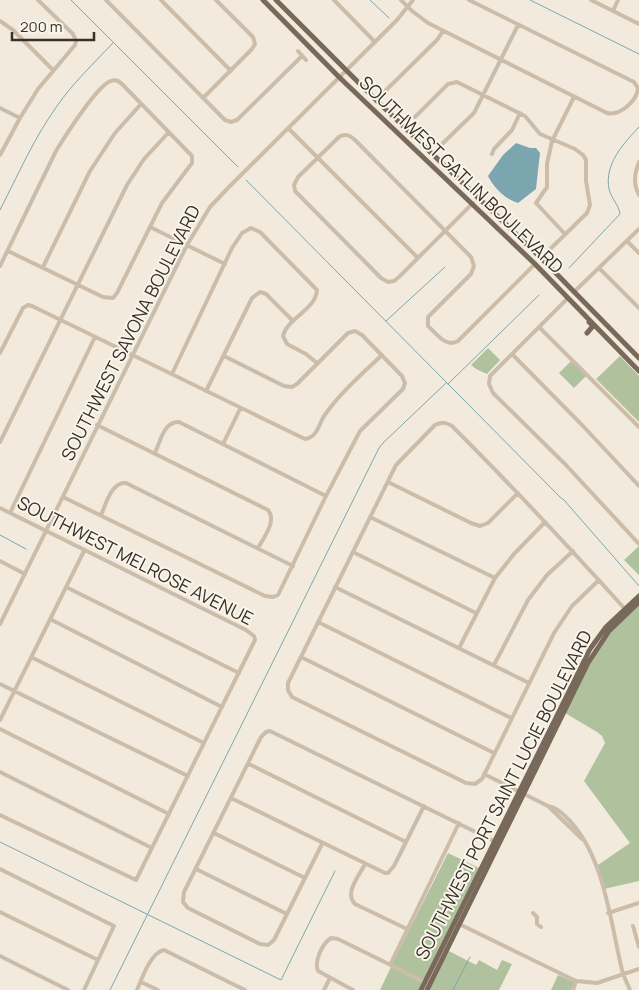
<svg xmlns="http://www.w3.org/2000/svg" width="639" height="990" viewBox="0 0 639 990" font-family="Manrope,sans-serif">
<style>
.green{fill:#b0c29d}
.water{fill:#7ca6af}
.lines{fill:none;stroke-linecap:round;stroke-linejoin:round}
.stream{stroke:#7ca6af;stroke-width:1}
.minor{stroke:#cbbda9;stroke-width:4}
.major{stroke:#79695a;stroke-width:5}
.labels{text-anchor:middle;stroke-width:4;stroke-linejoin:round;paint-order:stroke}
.street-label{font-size:18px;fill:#383029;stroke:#faf5ea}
</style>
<rect width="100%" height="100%" fill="#f2ebdd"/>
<path class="green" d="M488,348L500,360L487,374L476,369L471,365Z
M620,356L639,376V422L596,379Z
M571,361L586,376L574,388L559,373Z
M639,546V575L624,560Z
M639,604V881L604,889L598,865L630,843L584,781L605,743L602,736L597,732L565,713L589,663L610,632Z
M448,853L481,869L426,981L392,964Z
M447,950L476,965L479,960L497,970L502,960L512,964L499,990H425Z
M391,967L425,984L422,990H380Z
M558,975L574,982L571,990H551Z"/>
<path class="water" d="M516,143L530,148H536L540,153L536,189L518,203C505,199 494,188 488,176L503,155Z"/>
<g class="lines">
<path class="stream" d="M71,0L238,167
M370,0L389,18
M530,0L639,54
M246,180L560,497L564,500L639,586
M0,210C18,175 34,138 57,106C73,83 94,63 113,43
M569,268L620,214C619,205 611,198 609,189C604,164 624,143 639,127
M386,321L445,267
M448,384L539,295
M0,535L26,549
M0,842L281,980L335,871
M110,990L379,448L383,443L446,383
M453,990L470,957"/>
<path class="minor" d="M106,0L225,120L231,122L237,120L302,56
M161,0L231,71
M334,0L375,42
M401,0L412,11L428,23L607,113C620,116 637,101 638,88L634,82L469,0
M591,0L639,24
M613,11L618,0
M0,21L13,30L53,70
M298,51L306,60
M203,98L252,49L255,44L253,37L216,0
M376,100L437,40L443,31
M0,108L20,118
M415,117L448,84L457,82L525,116L540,134L575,149L583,155L586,160V181L590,205L587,213L541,258
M289,129L418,258
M441,145L474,113L518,25
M492,154L494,149L512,130L520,113
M0,155L20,118L38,89L75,45L76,41L73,34L38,0
M639,162C634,174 633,184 639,195
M473,203L399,277L394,281L388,282L381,278L295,191L294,185L298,177L339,137C345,133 350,135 355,140L471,257L474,266L471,274L428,317V326C437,334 446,348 458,341L535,264
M150,227L225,264
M565,234L536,203L547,187V164L552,141L574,97
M627,241L639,253
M0,266L56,151C64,138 98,84 111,81C116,79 119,81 122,84L192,156V163L162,203L117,293L113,298L103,297L8,251
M43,267L90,171L115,133L141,104
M599,268L639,308
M575,291L639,229
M568,298L490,376L489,384L493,393L566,465L639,544
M539,327L639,427
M0,353L23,308L28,305L32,306L305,439C317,438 319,424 324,416C340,393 362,374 382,355
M512,354L583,426L639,486
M172,374L232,248L242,233L251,228L260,232L317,290C316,310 287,318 283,336L287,344L306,354L317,363
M206,391L252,298L260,292L266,294L293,321
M97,425L268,510C277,521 264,537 258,548
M0,442L127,185L144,159L169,132
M223,444L240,409
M155,453C160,442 164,421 179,422L326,496
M388,482L471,523L480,526L488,523L518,493
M63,497L265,596L273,597L278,595L326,496L360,431L403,389L405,383L402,376L362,335L355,331L348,333L297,384L292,387L284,386L224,356
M0,508L246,630L254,636L255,640L136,880L0,815
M10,513L95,337
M101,515C106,504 112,481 126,483L293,566
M370,517L495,578
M353,552L476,613
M0,561L25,574
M599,580L572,606L554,633L482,779L475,784L466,783L292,697L288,690V683L396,465L435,425C443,422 445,422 452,426C512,486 569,547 625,609
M66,587L239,673
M335,587L529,683
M50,619L222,707
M318,622L511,718
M0,624L187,245L210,207L228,188L397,20L413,0
M459,648L495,578L514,554L545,522
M31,657L204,743
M301,657L494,753
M494,665L528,600L547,575L573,551
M0,684L188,776
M0,720L84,551
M0,729L169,814
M249,764L406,842
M0,772L152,848
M484,774L548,806C555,807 560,811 565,816C605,853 610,923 623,974L630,990
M231,798L385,873H388L394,866L424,806
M548,806L582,839
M214,833L305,878
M322,844L274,940L268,945L260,944L188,908L183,902L184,892L261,737L266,732L270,731L494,841
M365,864C359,876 344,893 355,904L407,929
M0,869L114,926L84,990
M196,869L287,914
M0,912L98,960
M533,913L537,917V924L541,927
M608,913L639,903
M457,923L576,981L597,983L639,969
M633,926L639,947
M0,956L68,990
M390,965L459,823
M141,982L158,990
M137,990C142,978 151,952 164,950L245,990
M324,990L330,978
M353,990L318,971C314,961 322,944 331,938L338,939L425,982
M573,990L576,981"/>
<path class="major" d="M263,0L339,77L535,264L639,371
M276,0L376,100L541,258L639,358
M587,333L593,326L589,322
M421,990L590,649L606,627L639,596
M427,990L588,663L609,631L639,602"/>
</g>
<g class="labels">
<g class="street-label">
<text transform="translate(461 175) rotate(44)" y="6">SOUTHWEST GATLIN BOULEVARD</text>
<text transform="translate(131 333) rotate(-63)" y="6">SOUTHWEST SAVONA BOULEVARD</text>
<text transform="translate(135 561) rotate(27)" y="6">SOUTHWEST MELROSE AVENUE</text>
<text transform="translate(504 795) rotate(-63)" y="6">SOUTHWEST PORT SAINT LUCIE BOULEVARD</text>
</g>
</g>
<path d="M12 32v8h82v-8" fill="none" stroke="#383029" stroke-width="2.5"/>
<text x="20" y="32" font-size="15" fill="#383029" stroke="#faf5ea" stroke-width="4" paint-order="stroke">200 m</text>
</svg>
